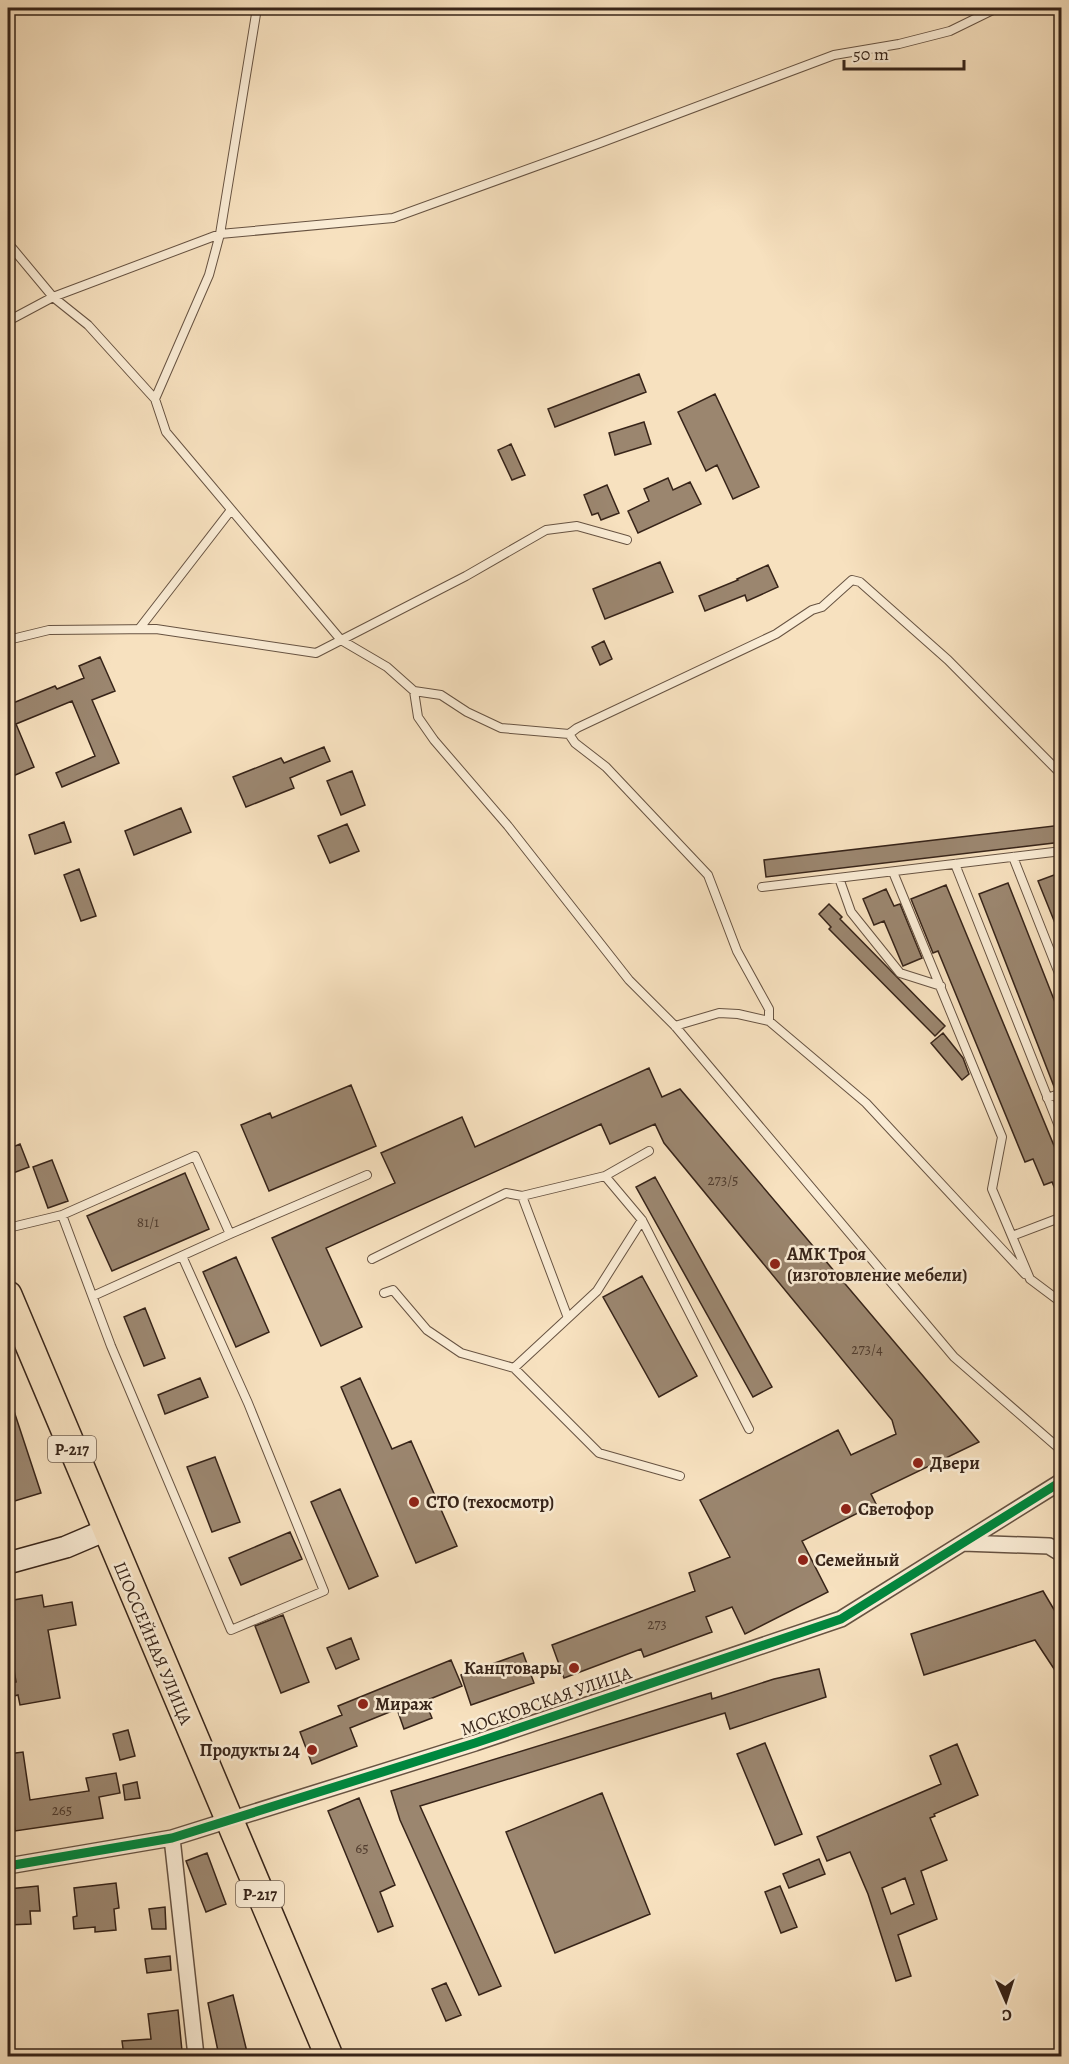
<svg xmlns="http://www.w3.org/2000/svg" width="1069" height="2064" viewBox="0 0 1069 2064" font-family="Alegreya,serif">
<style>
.building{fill:#9b866f;stroke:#372419;stroke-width:1.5;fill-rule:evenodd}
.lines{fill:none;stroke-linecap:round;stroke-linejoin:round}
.lane-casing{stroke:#675342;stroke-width:10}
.street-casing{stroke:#675342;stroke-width:18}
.secondary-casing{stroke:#372419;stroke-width:24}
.highway-casing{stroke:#372419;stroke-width:30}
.lane{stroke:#faecd5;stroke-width:8}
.street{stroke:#faecd5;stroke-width:15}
.secondary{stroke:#faecd5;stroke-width:21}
.highway{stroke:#f7e1bf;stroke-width:27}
.cycleway-casing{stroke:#faecd5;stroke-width:13}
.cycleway{stroke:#00873e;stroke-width:9}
.poi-dot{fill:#8f2418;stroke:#faecd5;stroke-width:2}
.labels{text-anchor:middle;stroke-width:5;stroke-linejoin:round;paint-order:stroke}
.number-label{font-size:15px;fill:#503c2e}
.shield{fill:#faecd5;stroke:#726051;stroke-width:1.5}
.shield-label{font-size:16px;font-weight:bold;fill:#372419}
.poi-label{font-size:18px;font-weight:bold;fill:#372419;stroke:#faecd5;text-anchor:start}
.street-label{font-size:18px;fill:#372419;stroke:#faecd5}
</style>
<rect width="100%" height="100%" fill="#f7e1bf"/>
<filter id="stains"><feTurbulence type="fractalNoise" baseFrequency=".00333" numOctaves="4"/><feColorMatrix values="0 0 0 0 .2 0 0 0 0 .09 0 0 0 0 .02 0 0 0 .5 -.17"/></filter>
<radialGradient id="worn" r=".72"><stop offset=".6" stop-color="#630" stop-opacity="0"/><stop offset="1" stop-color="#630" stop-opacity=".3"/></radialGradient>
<path class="building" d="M639,374L646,392L555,427L548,409Z
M715,394L759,487L733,499L717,465L706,471L678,412Z
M644,422L651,444L615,455L609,433Z
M511,444L525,475L512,480L498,450Z
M668,478L673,490L690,482L701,504L638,533L628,511L649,501L644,489Z
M607,485L619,513L601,520L598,513L592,515L584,495Z
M660,562L673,592L605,619L593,589Z
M768,565L778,587L747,601L745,595L705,611L699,596L738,580L737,579Z
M604,641L612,659L600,665L592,647Z
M100,657L115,691L92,700L119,763L62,787L56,773L95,756L72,701L16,724L34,767L13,776L8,763V705L55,686L57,689L84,678L79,666Z
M324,747L330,761L290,778L294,788L246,807L233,777L281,758L284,763Z
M352,771L365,805L341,815L327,781Z
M181,808L191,832L134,855L125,831Z
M64,822L71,842L35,854L29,835Z
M347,824L359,851L330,863L318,836Z
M1062,825V842L766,877L764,860Z
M79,869L96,916L81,921L64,875Z
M1062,872V937L1061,938L1038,881Z
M1008,883L1062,1020V1087L1055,1089L979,894Z
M946,885L1062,1165V1205L1052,1182L1044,1185L1033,1159L1025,1162L938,951L933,953L911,899Z
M886,889L894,906L900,904L922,958L903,966L884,921L874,925L863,899Z
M829,904L842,917L840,919L945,1026L935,1036L829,929L831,927L819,914Z
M943,1033L963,1058L969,1074L962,1080L931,1043Z
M649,1068L662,1097L680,1089L979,1442L871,1494L876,1504L802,1541L828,1592L745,1634L732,1607L706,1617L712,1632L644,1657L641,1649L564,1678L552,1645L695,1591L689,1573L730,1557L700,1500L838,1430L851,1455L896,1434L892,1420L664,1143L655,1124L610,1144L601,1124L326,1248L362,1327L321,1346L272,1238L395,1183L381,1153L462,1117L475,1147Z
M351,1085L376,1146L269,1191L241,1125L270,1113L272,1118Z
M20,1144L29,1167L8,1175V1149Z
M52,1160L68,1201L48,1208L33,1167Z
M185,1173L209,1229L112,1271L87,1216Z
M655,1177L772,1387L753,1397L636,1187Z
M236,1257L269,1332L236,1347L203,1272Z
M642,1276L697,1376L659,1397L603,1297Z
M145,1308L165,1358L144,1366L124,1317Z
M200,1378L208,1397L165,1414L158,1395Z
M360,1378L392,1449L411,1441L457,1546L416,1563L341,1387Z
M8,1399H10L41,1493L8,1503Z
M215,1457L240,1522L212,1532L187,1467Z
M340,1489L378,1576L349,1589L311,1502Z
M290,1532L302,1559L241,1585L229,1558Z
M1043,1591L1062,1623V1681L1035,1640L924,1675L911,1634Z
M42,1595L44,1607L72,1602L76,1625L48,1630L60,1698L20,1705L18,1695L10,1697L8,1684L16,1682L8,1633V1601Z
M283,1615L309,1682L281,1693L255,1626Z
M351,1638L359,1659L336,1669L327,1648Z
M523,1653L534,1683L471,1705L461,1675Z
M451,1660L462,1686L425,1701L432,1718L404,1729L397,1709L350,1728L357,1746L312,1764L300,1732L342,1715L338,1706Z
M819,1669L826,1697L730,1729L725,1713L420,1806L501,1986L479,1995L400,1820L391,1791L711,1693L712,1699L774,1679Z
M128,1730L135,1756L120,1760L113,1734Z
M765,1743L802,1834L775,1845L737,1754Z
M957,1744L978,1795L934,1814L935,1816L930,1818L947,1860L921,1871L937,1919L898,1935L911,1976L896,1981L868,1894L850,1852L827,1861L817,1837L941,1784L930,1756ZM905,1878L914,1904L891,1914L882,1888Z
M23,1752L30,1800L89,1791L86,1778L116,1773L120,1793L99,1797L103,1818L15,1831L10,1794L8,1795V1754Z
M137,1782L140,1798L125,1800L123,1785Z
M602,1793L650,1914L555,1953L506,1832Z
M359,1798L395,1885L380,1892L393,1926L378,1932L328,1811Z
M207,1853L226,1904L206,1912L186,1861Z
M819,1859L825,1874L789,1888L783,1874Z
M116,1883L119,1908L114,1909L116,1930L95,1932V1927L74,1929L73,1917L77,1916L74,1888Z
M38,1886L40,1911H30L31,1924L8,1925V1889Z
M780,1886L797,1927L781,1933L765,1892Z
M165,1907L166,1929H152L149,1909Z
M170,1956L171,1970L147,1973L145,1959Z
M446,1983L461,2015L446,2021L432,1989Z
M233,1995L248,2056H219L208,2003Z
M178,2010L182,2051L151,2054L152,2056H124L122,2041L151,2039L148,2014Z"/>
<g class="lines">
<g class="lane-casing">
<path id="lane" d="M8,243L53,297L88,325L155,399L166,432L341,640L387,667L414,691L441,695L467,712L501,728L569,734L577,728L776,634L812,610L822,607L852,580L860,582L948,660L1062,775
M8,321L53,297L220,234L393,218L600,143L834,55L899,44L950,31L997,8
M155,399L209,275L220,234L257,8
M139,629L231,510
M8,640L49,630L156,629L316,653L466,576L546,530L577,526L627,540
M414,691L418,717L434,740L508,826L629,980L675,1026L954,1357L1062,1451
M569,734L575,743L606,767L708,875L737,951L769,1009V1021
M1013,857L1062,981
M955,864L1062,1134
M893,872L1002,1137L992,1189L1030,1279L1062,1303
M839,878L851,912L900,973L941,986
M762,887L1062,851
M675,1026L719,1013L738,1014L769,1021L866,1103L1025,1274
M1047,1098L1062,1093
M605,1176L642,1220L749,1429
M62,1215L111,1346L231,1630L324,1591L248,1403L182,1256
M8,1228L62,1215L195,1156L230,1234
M1012,1236L1062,1217
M372,1259L506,1193L522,1196L605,1176L649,1151
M384,1293L393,1290L427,1330L461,1353L514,1368L599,1453L680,1476
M93,1296L230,1234L367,1175
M568,1318L597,1291L642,1220
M514,1368L568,1318L522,1196"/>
</g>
<g class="street-casing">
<path id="street" d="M963,1543L1049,1546L1062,1554
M172,1838L196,2056
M8,1866L172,1838L475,1743L841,1619L1062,1481"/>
</g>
<g class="secondary-casing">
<path id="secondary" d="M8,1563L66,1547L106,1530"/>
</g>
<g class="highway-casing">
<path id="highway" d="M8,1295L329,2056"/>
</g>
<use href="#lane" class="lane"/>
<use href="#street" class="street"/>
<use href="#secondary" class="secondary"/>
<use href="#highway" class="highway"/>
<g class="cycleway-casing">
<path id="cycleway" d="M8,1866L172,1838L475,1743L841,1619L1062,1481"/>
</g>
<use href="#cycleway" class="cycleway"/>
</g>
<g class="poi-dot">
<circle cx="775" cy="1264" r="6"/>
<circle cx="918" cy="1463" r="6"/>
<circle cx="414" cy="1502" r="6"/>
<circle cx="846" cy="1509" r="6"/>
<circle cx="803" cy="1560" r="6"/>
<circle cx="574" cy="1668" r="6"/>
<circle cx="363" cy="1704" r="6"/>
<circle cx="312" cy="1750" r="6"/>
</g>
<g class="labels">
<g class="number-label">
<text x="723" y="1185">273/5</text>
<text x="148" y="1227">81/1</text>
<text x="867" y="1354">273/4</text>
<text x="657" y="1629">273</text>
<text x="62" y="1815">265</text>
<text x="362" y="1853">65</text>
</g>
<g class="shield">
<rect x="48" y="1436" width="48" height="26" rx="4.5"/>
<rect x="236" y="1881" width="48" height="26" rx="4.5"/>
</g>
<g class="shield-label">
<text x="72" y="1455">Р-217</text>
<text x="260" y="1900">Р-217</text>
</g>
<g class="poi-label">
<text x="787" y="1260">АМК Троя<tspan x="787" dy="21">(изготовление мебели)</tspan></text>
<text x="930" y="1469">Двери</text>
<text x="426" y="1508">СТО (техосмотр)</text>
<text x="858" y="1515">Светофор</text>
<text x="815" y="1566">Семейный</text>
<text x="562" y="1674" text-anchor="end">Канцтовары</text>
<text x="375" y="1710">Мираж</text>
<text x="300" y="1756" text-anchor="end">Продукты 24</text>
</g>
<g class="street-label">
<text transform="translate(153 1643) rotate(67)" y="6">ШОССЕЙНАЯ УЛИЦА</text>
<text transform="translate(546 1701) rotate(-19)" y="6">МОСКОВСКАЯ УЛИЦА</text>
</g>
</g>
<rect width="1069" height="2064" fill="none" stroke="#f7e1bf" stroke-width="30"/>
<rect x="9" y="9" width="1051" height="2046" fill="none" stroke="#372419" stroke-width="3"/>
<rect x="15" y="15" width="1039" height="2034" fill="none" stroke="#372419" stroke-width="1.5"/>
<g transform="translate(1006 2001) rotate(177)" stroke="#faecd5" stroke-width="4.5" paint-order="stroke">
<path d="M0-4.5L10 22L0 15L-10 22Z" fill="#372419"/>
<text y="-9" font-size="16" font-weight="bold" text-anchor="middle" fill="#372419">С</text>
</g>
<path d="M844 60v9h120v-9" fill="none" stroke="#372419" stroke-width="3"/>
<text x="853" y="60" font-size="18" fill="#372419" stroke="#faecd5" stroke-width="4.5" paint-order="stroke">50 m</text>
<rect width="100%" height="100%" filter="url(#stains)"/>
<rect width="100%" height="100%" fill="url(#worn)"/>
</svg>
